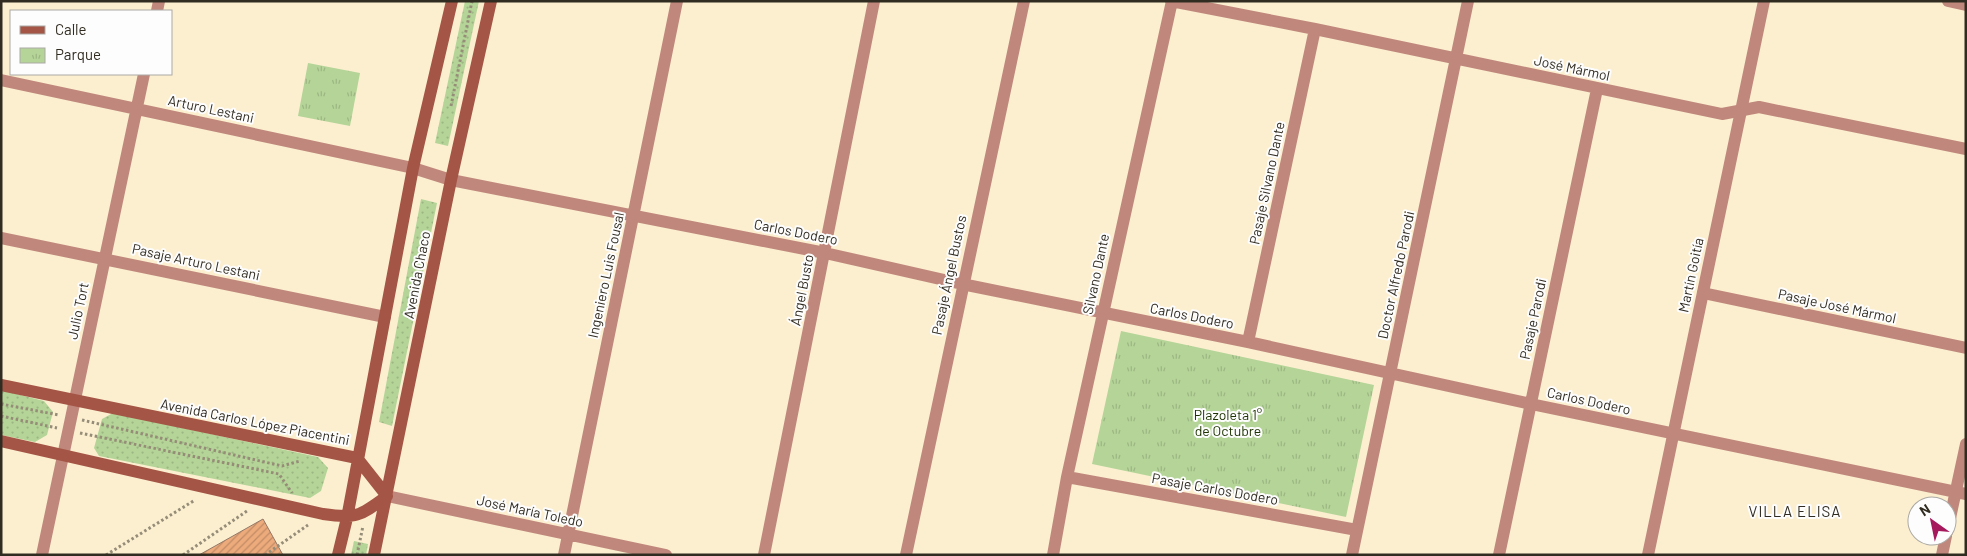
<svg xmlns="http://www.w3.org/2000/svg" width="1967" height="556" viewBox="0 0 1967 556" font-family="Barlow,sans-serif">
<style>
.grass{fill:url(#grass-dots)}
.park{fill:url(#park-tufts)}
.building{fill:url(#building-hatch);stroke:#937866}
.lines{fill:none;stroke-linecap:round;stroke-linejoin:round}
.path{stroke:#968d78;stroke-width:3;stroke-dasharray:2.5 2.5;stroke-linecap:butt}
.minor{stroke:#c0887c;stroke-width:12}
.tertiary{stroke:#c0887c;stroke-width:12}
.secondary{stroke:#a45545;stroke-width:12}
.labels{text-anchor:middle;stroke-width:4;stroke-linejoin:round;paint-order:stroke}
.street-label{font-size:14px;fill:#312c21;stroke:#fdfdfd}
.park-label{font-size:14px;fill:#1e3301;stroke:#fdfdfd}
.neighbourhood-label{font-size:15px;letter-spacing:1px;fill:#312c21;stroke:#fdfdfd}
</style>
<defs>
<pattern id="grass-dots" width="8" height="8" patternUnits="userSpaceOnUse" patternTransform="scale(1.25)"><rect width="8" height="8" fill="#b5d598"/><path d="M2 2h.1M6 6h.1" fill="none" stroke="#9cb783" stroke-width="1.8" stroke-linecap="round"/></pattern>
<pattern id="park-tufts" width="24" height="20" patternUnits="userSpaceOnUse" patternTransform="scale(1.25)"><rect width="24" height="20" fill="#b5d598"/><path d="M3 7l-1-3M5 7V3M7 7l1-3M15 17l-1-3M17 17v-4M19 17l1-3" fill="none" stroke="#9cb783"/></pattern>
<pattern id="building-hatch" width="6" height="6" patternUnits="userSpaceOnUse" patternTransform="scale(1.25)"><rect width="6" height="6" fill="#edab7c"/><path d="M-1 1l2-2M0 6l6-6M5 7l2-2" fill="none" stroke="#c18b65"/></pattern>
</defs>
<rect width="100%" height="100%" fill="#fcefd0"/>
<path class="grass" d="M465,1H479L448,146L435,143Z
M421,199L437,203L392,426L379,422Z
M1,390L44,401L53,412L47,435L35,442L1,435Z
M113,413L318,457L328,468L321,491L310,498L99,456L94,448L102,419Z
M354,541L368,544L366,555H351Z"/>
<path class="park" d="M308,63L360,73L350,126L298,116Z
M1121,331L1374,385L1346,517L1092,464Z"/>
<path class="building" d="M263,519L283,555H199L224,541Z"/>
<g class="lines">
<path class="path" d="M451,106L472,1
M1,404L59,415
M1,416L57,428
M82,420L282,466L300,461
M80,433L279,474L292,493
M106,555L195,500
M183,555L247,511
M265,555L308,525
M357,555L363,526"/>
<path class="minor" d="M1171,1L1315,29L1722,114L1759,107L1966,149
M1948,1L1966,5
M157,11L159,1
M1,80L413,168L451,180L825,253L962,284L1248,342L1531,404L1966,494
M1,238L385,317
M1703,293L1966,348
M1248,342L1315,29
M1067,477L1357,530
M387,496L666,555
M1947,532L1966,444
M42,555L144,74
M564,555L677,1
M764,555L874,1
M906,555L1024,1
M1053,555L1067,477L1172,1
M1352,555L1468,1
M1499,555L1597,89
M1942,555L1946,536"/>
<path class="tertiary" d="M1648,555L1764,1"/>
<path class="secondary" d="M1,385L357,458L387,496
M1,441L323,514C357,519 360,516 387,496
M338,555L347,518L413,168L452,1
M374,555L451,180L491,1"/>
</g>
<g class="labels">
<g class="street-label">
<text transform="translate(1572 68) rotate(12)" y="5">José Mármol</text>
<text transform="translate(211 109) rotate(12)" y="5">Arturo Lestani</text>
<text transform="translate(1267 183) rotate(-78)" y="5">Pasaje Silvano Dante</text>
<text transform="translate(796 232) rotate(11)" y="5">Carlos Dodero</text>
<text transform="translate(196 262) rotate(12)" y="5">Pasaje Arturo Lestani</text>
<text transform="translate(1096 274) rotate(-78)" y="5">Silvano Dante</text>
<text transform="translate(417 275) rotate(-79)" y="5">Avenida Chaco</text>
<text transform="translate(606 275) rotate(-78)" y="5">Ingeniero Luis Fousal</text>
<text transform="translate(949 275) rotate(-78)" y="5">Pasaje Ángel Bustos</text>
<text transform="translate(1396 275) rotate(-78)" y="5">Doctor Alfredo Parodi</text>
<text transform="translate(1691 275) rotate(-78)" y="5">Martín Goitía</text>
<text transform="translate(802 290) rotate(-79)" y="5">Ángel Busto</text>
<text transform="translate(1837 306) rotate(12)" y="5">Pasaje José Mármol</text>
<text transform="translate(78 311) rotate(-78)" y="5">Julio Tort</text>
<text transform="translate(1192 316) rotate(11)" y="5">Carlos Dodero</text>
<text transform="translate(1533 319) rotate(-78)" y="5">Pasaje Parodi</text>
<text transform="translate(1589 401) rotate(12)" y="5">Carlos Dodero</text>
<text transform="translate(255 422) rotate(11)" y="5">Avenida Carlos López Piacentini</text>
<text transform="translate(1215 489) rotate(10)" y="5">Pasaje Carlos Dodero</text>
<text transform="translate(530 511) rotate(12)" y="5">José María Toledo</text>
</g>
<g class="park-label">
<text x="1228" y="420">Plazoleta 1°<tspan x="1228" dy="16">de Octubre</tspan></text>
</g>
<g class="neighbourhood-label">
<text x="1795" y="517">VILLA ELISA</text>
</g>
</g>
<rect width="1967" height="556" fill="none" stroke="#312c21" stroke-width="5"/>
<rect x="10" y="10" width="162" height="65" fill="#fdfdfd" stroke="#aba9a5"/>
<rect x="20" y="26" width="25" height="8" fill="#a45545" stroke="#aba9a5"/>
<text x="55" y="35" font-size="15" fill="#312c21">Calle</text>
<rect x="20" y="48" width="25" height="15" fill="url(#park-tufts)" stroke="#aba9a5"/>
<text x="55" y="60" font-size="15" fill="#312c21">Parque</text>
<g transform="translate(1932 521) rotate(327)"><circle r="24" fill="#fdfdfd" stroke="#aba9a5"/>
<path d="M0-4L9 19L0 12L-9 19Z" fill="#a6195c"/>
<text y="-8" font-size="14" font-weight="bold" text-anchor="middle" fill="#312c21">N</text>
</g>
</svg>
